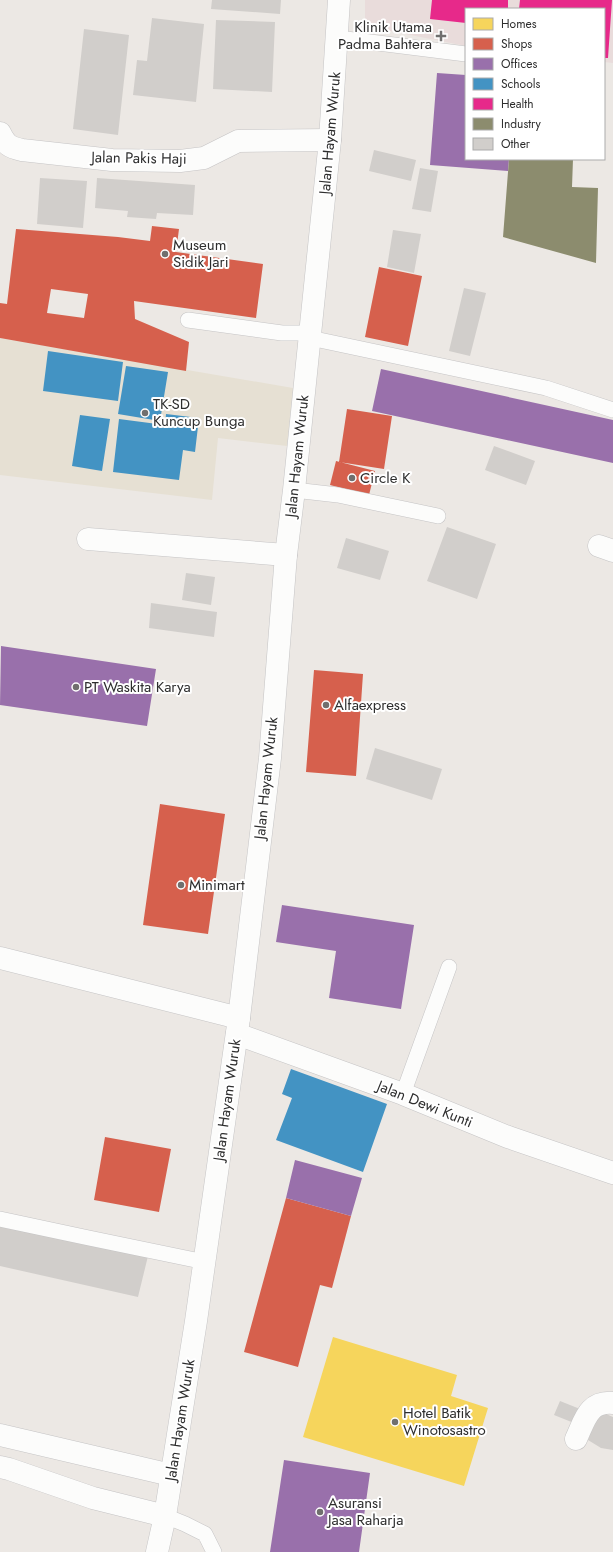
<svg xmlns="http://www.w3.org/2000/svg" width="613" height="1552" viewBox="0 0 613 1552" font-family="Jost,sans-serif">
<style>
.education{fill:#e6e0d3}
.medical{fill:#e9dcdb}
.homes{fill:#f6d55c}
.shops{fill:#d6604d;fill-rule:evenodd}
.offices{fill:#9970ab}
.schools{fill:#4393c3}
.health{fill:#e7298a}
.industry{fill:#8c8c6e}
.building{fill:#d1cecb}
.lines{fill:none;stroke-linecap:round;stroke-linejoin:round}
.lane-casing{stroke:#c5c4c5;stroke-width:16}
.street-casing{stroke:#c5c4c5;stroke-width:23}
.secondary-casing{stroke:#c5c4c5;stroke-width:23}
.lane{stroke:#fcfcfb;stroke-width:15}
.street{stroke:#fcfcfb;stroke-width:22}
.secondary{stroke:#fcfcfb;stroke-width:22}
.poi-dot{fill:#706f6e;stroke:#fff;stroke-width:1.5}
.labels{text-anchor:middle;stroke-width:4;stroke-linejoin:round;paint-order:stroke}
.poi-label{font-size:15px;fill:#2e2e2e;stroke:#fff;text-anchor:start}
.street-label{font-size:15px;fill:#2e2e2e;stroke:#fff}
</style>
<rect width="100%" height="100%" fill="#ece8e4"/>
<path class="education" d="M0,338L293,388L287,446L218,438L212,500L0,475Z"/>
<path class="medical" d="M365,0H613V63L604,62V9H466V46L365,26Z"/>
<path class="homes" d="M333,1337L457,1375L451,1396L488,1408L464,1486L303,1437Z"/>
<path class="shops" d="M152,226L179,229L176,252L263,264L256,318L134,301L135,319L189,342L186,371L0,338V303L7,304L16,229L118,237L150,241ZM51,289L88,294L84,318L47,313Z
M379,267L422,276L408,346L365,337Z
M347,409L392,416L384,469L339,462Z
M336,461L375,471L369,495L330,485Z
M314,670L363,674L356,776L306,772Z
M160,804L225,814L208,934L143,925Z
M105,1137L171,1149L159,1212L94,1200Z
M286,1198L351,1216L332,1288L320,1285L298,1367L244,1352Z"/>
<path class="offices" d="M437,73L466,75V159H509L508,171L430,165Z
M381,369L613,420V463L372,411Z
M1,646L156,669L147,726L0,705Z
M282,905L414,925L401,1009L329,998L336,951L276,942Z
M295,1160L362,1178L351,1216L286,1198Z
M284,1460L370,1473L359,1552H270Z"/>
<path class="schools" d="M48,351L123,362L118,401L43,391Z
M126,366L168,372L160,421L118,414Z
M166,414L199,418L195,452L183,450L179,480L113,472L119,419L165,425Z
M80,415L110,419L102,471L72,466Z
M291,1069L387,1104L363,1172L276,1140L292,1098L282,1094Z"/>
<path class="health" d="M432,0H508V9H466V23L430,19Z
M520,0H612L608,58H604V9H519Z"/>
<path class="industry" d="M509,159H573L572,187L598,188L596,263L503,237Z"/>
<path class="building" d="M212,0H281L280,14L211,9Z
M152,18L204,24L196,102L133,95L137,60L147,61Z
M216,20L275,22L272,92L213,89Z
M84,29L129,35L118,135L73,129Z
M374,150L416,160L411,181L369,171Z
M420,168L438,171L431,212L412,209Z
M40,178L87,181L83,228L37,224Z
M97,178L195,185L193,215L157,213L156,219L127,217L128,211L95,208Z
M393,230L421,234L414,273L387,267Z
M464,288L486,293L470,356L449,351Z
M494,446L535,461L526,485L485,470Z
M447,527L496,544L477,599L427,581Z
M346,538L389,551L380,580L337,568Z
M186,573L215,577L211,605L182,600Z
M151,603L217,612L214,637L149,628Z
M375,748L442,769L432,800L366,779Z
M0,1222L148,1256L138,1297L0,1266Z
M560,1401L585,1411L579,1425L554,1415Z
M599,1411L613,1417V1450L601,1448L588,1440Z"/>
<g class="lines">
<g class="lane-casing">
<path id="lane" d="M338,38L466,54
M188,320L282,333H311
M310,338L546,388L613,410
M294,490L338,495L438,516
M403,1094L449,967
M0,1219L89,1238L205,1262
M165,1516L185,1524L205,1534L214,1552"/>
</g>
<g class="street-casing">
<path id="street" d="M0,133C6,145 9,147 22,150L112,160L180,161L204,158L238,141L330,140
M88,539L286,555
M599,546L613,551
M0,958L239,1018
M237,1034L403,1094L508,1137L613,1173
M0,1435L171,1475
M576,1439C585,1420 588,1401 613,1403
M0,1467L9,1469L93,1498L165,1516"/>
</g>
<g class="secondary-casing">
<path id="secondary" d="M157,1552L165,1516L196,1321L239,1018L270,758L286,555L294,490L330,140L339,0"/>
</g>
<use href="#lane" class="lane"/>
<use href="#street" class="street"/>
<use href="#secondary" class="secondary"/>
</g>
<g class="poi-dot">
<path d="M439 30h4v4h4v4h-4v4h-4v-4h-4v-4h4z"/>
<circle cx="165" cy="254" r="4"/>
<circle cx="145" cy="413" r="4"/>
<circle cx="352" cy="478" r="4"/>
<circle cx="76" cy="687" r="4"/>
<circle cx="326" cy="705" r="4"/>
<circle cx="181" cy="885" r="4"/>
<circle cx="395" cy="1422" r="4"/>
<circle cx="320" cy="1512" r="4"/>
</g>
<g class="labels">
<g class="poi-label">
<text x="432" y="32" text-anchor="end">Klinik Utama<tspan x="432" dy="17">Padma Bahtera</tspan></text>
<text x="173" y="250">Museum<tspan x="173" dy="17">Sidik Jari</tspan></text>
<text x="153" y="409">TK-SD<tspan x="153" dy="17">Kuncup Bunga</tspan></text>
<text x="360" y="483">Circle K</text>
<text x="84" y="692">PT Waskita Karya</text>
<text x="334" y="710">Alfaexpress</text>
<text x="189" y="890">Minimart</text>
<text x="403" y="1418">Hotel Batik<tspan x="403" dy="17">Winotosastro</tspan></text>
<text x="328" y="1508">Asuransi<tspan x="328" dy="17">Jasa Raharja</tspan></text>
</g>
<g class="street-label">
<text transform="translate(330 133) rotate(-85)" y="5">Jalan Hayam Wuruk</text>
<text transform="translate(139 158) rotate(1)" y="5">Jalan Pakis Haji</text>
<text transform="translate(297 456) rotate(-84)" y="5">Jalan Hayam Wuruk</text>
<text transform="translate(266 778) rotate(-84)" y="5">Jalan Hayam Wuruk</text>
<text transform="translate(227 1100) rotate(-82)" y="5">Jalan Hayam Wuruk</text>
<text transform="translate(425 1104) rotate(22)" y="5">Jalan Dewi Kunti</text>
<text transform="translate(180 1420) rotate(-81)" y="5">Jalan Hayam Wuruk</text>
</g>
</g>
<rect x="465" y="8" width="140" height="152" fill="#ffffff" stroke="#ababab"/>
<rect x="473" y="18" width="20" height="12" fill="#f6d55c" stroke="#ababab"/>
<text x="501" y="28" font-size="12" fill="#2e2e2e">Homes</text>
<rect x="473" y="38" width="20" height="12" fill="#d6604d" stroke="#ababab"/>
<text x="501" y="48" font-size="12" fill="#2e2e2e">Shops</text>
<rect x="473" y="58" width="20" height="12" fill="#9970ab" stroke="#ababab"/>
<text x="501" y="68" font-size="12" fill="#2e2e2e">Offices</text>
<rect x="473" y="78" width="20" height="12" fill="#4393c3" stroke="#ababab"/>
<text x="501" y="88" font-size="12" fill="#2e2e2e">Schools</text>
<rect x="473" y="98" width="20" height="12" fill="#e7298a" stroke="#ababab"/>
<text x="501" y="108" font-size="12" fill="#2e2e2e">Health</text>
<rect x="473" y="118" width="20" height="12" fill="#8c8c6e" stroke="#ababab"/>
<text x="501" y="128" font-size="12" fill="#2e2e2e">Industry</text>
<rect x="473" y="138" width="20" height="12" fill="#d1cecb" stroke="#ababab"/>
<text x="501" y="148" font-size="12" fill="#2e2e2e">Other</text>
</svg>
